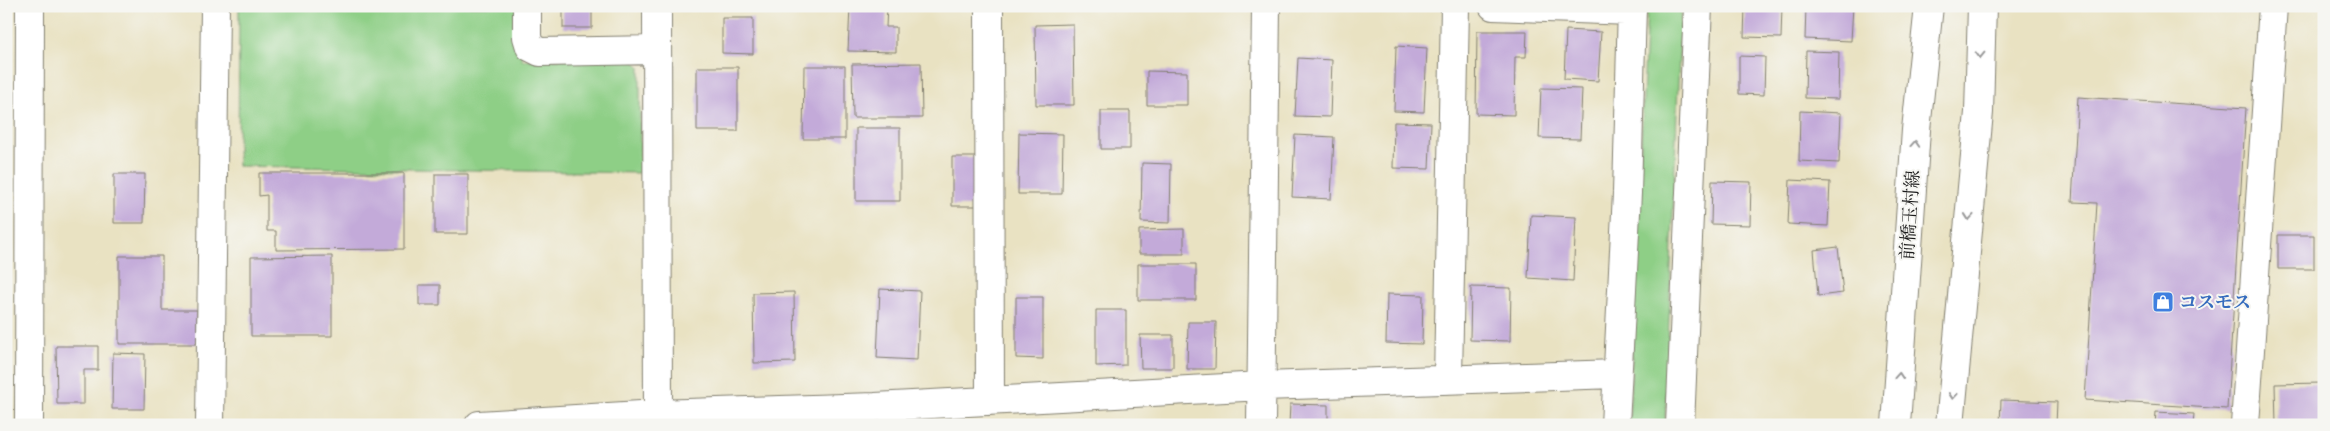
<svg xmlns="http://www.w3.org/2000/svg" width="2330" height="431" viewBox="0 0 2330 431" font-family="Vollkorn,'Noto Serif JP',serif">
<style>
.green{fill:#8ecf86;stroke:#557651}
.building{fill:#c3aad9}
.lines{fill:none;stroke-linecap:round;stroke-linejoin:round}
.minor-casing{stroke:#827f6f;stroke-width:30}
.major-casing{stroke:#827f6f;stroke-width:30}
.minor{stroke:#fff;stroke-width:28}
.major{stroke:#fff;stroke-width:28}
.oneway{stroke:#999}
.labels{text-anchor:middle;stroke-width:4;stroke-linejoin:round;paint-order:stroke}
.street-label{font-size:18px;fill:#1c1c1c;stroke:#f6f6f2}
.shop-label{font-size:18px;font-weight:bold;fill:#366cbe;stroke:#f6f6f2;text-anchor:start}
</style>
<rect width="100%" height="100%" fill="#f6f6f2"/>
<filter id="ink" filterUnits="userSpaceOnUse"><feTurbulence type="fractalNoise" baseFrequency=".02" numOctaves="2"/><feDisplacementMap in="SourceGraphic" scale="10" xChannelSelector="R" yChannelSelector="G"/><feConvolveMatrix kernelMatrix="1 2 1 2 8 2 1 2 1" color-interpolation-filters="sRGB"/></filter>
<filter id="wash" filterUnits="userSpaceOnUse"><feTurbulence type="fractalNoise" baseFrequency=".0096" numOctaves="4" result="noise"/><feDisplacementMap in="SourceGraphic" scale="20" xChannelSelector="R" yChannelSelector="G"/><feGaussianBlur stdDeviation="1.12" result="paint"/><feColorMatrix in="noise" values="0 0 0 0 0 0 0 0 0 0 0 0 0 0 0 0 0 1.4 0 .05"/><feComposite in="paint" operator="in"/></filter>
<g filter="url(#wash)">
<rect width="100%" height="100%" fill="#e9e2c2"/>
<path class="green" d="M239,6H520L522,60L630,57L640,67V173L238,166Z
M1647,6H1681L1665,425H1629Z"/>
<g id="blocks">
<path class="building" d="M563,6H592V28H563Z
M850,6H887L886,27H896V52L848,51Z
M1745,6H1782L1781,38L1744,37Z
M1806,6H1853L1851,41L1805,39Z
M722,18H753V54L722,53Z
M1073,24L1074,105H1036L1035,25Z
M1566,30L1601,32L1598,81L1564,79Z
M1477,31H1527L1526,57H1515L1514,115L1476,114Z
M1396,46L1427,48L1424,112L1394,111Z
M1806,51L1839,52L1838,99L1805,98Z
M1739,56L1765,57L1764,95L1739,94Z
M1298,58L1332,60L1330,117L1295,116Z
M921,63L922,118H853L852,64Z
M804,66H845V139H803Z
M697,67H738V131H697Z
M1147,71L1187,72V105H1147Z
M1541,88L1582,89L1580,139L1539,138Z
M2078,97L2246,108L2227,409L2085,400L2097,203L2072,202Z
M1101,111H1130V149H1101Z
M1800,111L1841,113L1839,163L1799,161Z
M1394,122L1431,123L1429,169L1393,168Z
M856,128H900V201H856Z
M1019,133L1063,134L1062,194H1018Z
M1295,135L1334,137L1331,199L1292,197Z
M952,157H979L980,206H952Z
M1142,163L1171,164L1170,223L1141,222Z
M259,173H404V249L276,250V231H267V195L259,196Z
M114,174H145L144,223H114Z
M435,174H468V234H435Z
M1790,180L1830,182L1828,226L1788,224Z
M1712,181L1751,182L1750,225L1711,224Z
M1531,215L1576,217L1573,281L1528,278Z
M1184,229V254H1139V230Z
M2278,235H2314V269H2278Z
M1838,247L1843,293L1818,296L1814,250Z
M119,256H162V310H197V344H119Z
M332,256V336H251V257Z
M1138,264H1196V300H1138Z
M419,285H440V305H419Z
M1471,287L1511,288L1510,341L1470,340Z
M880,289L920,291L917,360L877,358Z
M794,292L795,362L754,363L753,293Z
M1387,294L1423,295L1422,344L1386,343Z
M1016,297H1043V359L1016,358Z
M1096,310H1126V365L1096,366Z
M1188,322H1216L1215,369H1187Z
M1140,335H1173V368H1141Z
M56,346H98V370H84V404H57Z
M113,353L145,354L144,409H112Z
M2322,383L2323,425H2276L2275,384Z
M2001,400L2057,402L2056,425H2000Z
M1290,404L1328,405V425H1289Z
M2156,412L2194,414L2193,425H2155Z
M1707,420L1780,423V425H1706Z
M829,421V425H793V423Z"/>
</g>
</g>
<g filter="url(#ink)">
<use href="#blocks" fill-opacity="0" stroke="#827f6f" stroke-width="1"/>
<g class="lines">
<g class="minor-casing">
<path id="minor" d="M527,6V37L530,47L540,52L657,50
M657,6L658,425
M989,6L990,401
M1493,6L1632,11
M1448,379L1455,6
M29,425L30,6
M210,425L215,6
M479,425L657,414L875,407L1262,386L1617,374
M1261,425L1266,6
M1615,425L1627,193L1632,6
M1680,425L1698,6
M2245,425L2273,6"/>
</g>
<g class="major-casing">
<path id="major" d="M1896,425L1916,130L1929,6
M1950,425L1979,112L1982,6"/>
</g>
<use href="#minor" class="minor"/>
<use href="#major" class="major"/>
</g>
<defs><path id="oneway-chevron" d="M-2-3.5L2.5 0L-2 3.5" fill="none" stroke-width="1.6" stroke-linecap="round" stroke-linejoin="round" transform="scale(1.25)"/></defs>
<g class="oneway">
<use href="#oneway-chevron" transform="translate(1980 55) rotate(92)"/>
<use href="#oneway-chevron" transform="translate(1915 144) rotate(-86)"/>
<use href="#oneway-chevron" transform="translate(1969 217) rotate(95)"/>
<use href="#oneway-chevron" transform="translate(1899 376) rotate(-86)"/>
<use href="#oneway-chevron" transform="translate(1953 396) rotate(95)"/>
</g>
</g>
<defs>
<g id="shop-square" transform="scale(1.125)"><rect x="-9" y="-9" width="18" height="18" rx="4" fill="#3f7fe0" stroke="#f6f6f2"/><path d="M-5-2.5h2.3a2.7 3.5 0 0 1 5.4 0H5L5.5 6h-11ZM-1.5-2.5h3a1.5 2.3 0 0 0-3 0Z" fill="#fff"/></g>
</defs>
<g fill-rule="evenodd">
<use href="#shop-square" x="2163" y="302"/>
</g>
<g class="labels">
<g class="street-label">
<text transform="translate(1910 215) rotate(-86)" y="6">前橋玉村線</text>
</g>
<g class="shop-label">
<text x="2179" y="308">コスモス</text>
</g>
</g>
<rect width="2330" height="431" fill="none" stroke="#f6f6f2" stroke-width="25"/>
</svg>
